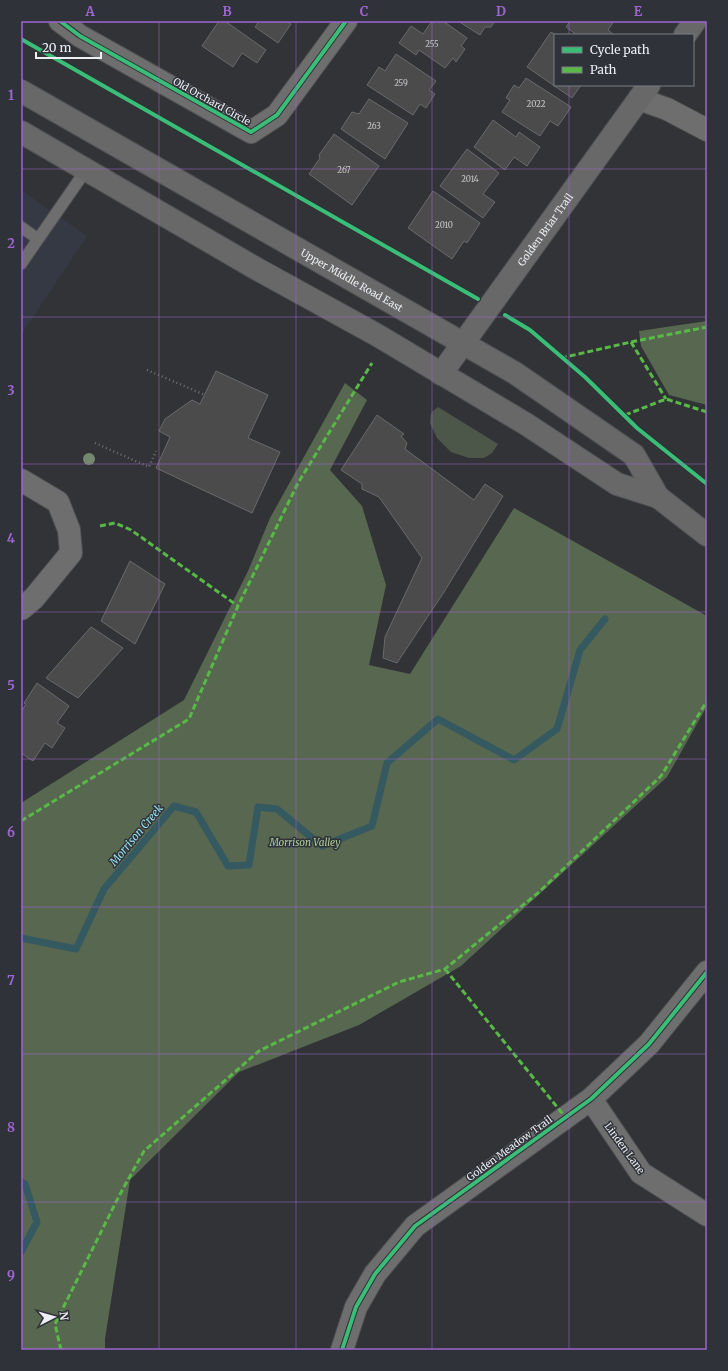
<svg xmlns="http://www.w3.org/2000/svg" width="728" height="1371" viewBox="0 0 728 1371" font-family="Merriweather,serif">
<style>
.built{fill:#343944}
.green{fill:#4d5749}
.forest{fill:#576750}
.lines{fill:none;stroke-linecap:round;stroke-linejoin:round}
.stream{stroke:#345960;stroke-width:7}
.building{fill:#4c4b4c;stroke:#6b6a6b}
.lane-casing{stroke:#505153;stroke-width:13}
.street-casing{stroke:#505153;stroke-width:24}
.secondary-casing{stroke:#505153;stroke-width:24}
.path{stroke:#6d6e6f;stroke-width:2.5;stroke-dasharray:1 3;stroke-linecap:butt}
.lane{stroke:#6f6e6f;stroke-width:11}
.street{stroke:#6f6e6f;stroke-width:22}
.secondary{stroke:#686869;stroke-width:22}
.quiet{stroke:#58b947;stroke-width:3;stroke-dasharray:6 3;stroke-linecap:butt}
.cycleway-casing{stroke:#2f3238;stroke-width:6}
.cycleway{stroke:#3abd76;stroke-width:4}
.tree{fill:#74886e}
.grid{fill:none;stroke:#9d66cf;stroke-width:1;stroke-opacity:0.55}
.labels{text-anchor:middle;stroke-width:3;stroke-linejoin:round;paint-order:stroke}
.number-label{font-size:8px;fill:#c5c6c9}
.street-label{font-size:10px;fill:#edeff3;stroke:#2f3238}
.park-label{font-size:10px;font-style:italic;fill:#abcd9b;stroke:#2f3238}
.water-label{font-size:11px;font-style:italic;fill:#97e4f1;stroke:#2f3238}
.neatline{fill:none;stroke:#9d66cf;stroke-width:1.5}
.grid-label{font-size:13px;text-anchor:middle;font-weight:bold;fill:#9d66cf}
</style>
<rect width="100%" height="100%" fill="#313336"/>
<path class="built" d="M21,190L87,236L21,335Z"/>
<path class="green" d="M438,407L498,444L492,453L484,458H469L451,452L437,438L430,423L431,413Z"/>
<path class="forest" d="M707,321V405L669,395L641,346L639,331Z
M345,383L367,400L330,470L362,506L386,585L369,665L410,674L514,508L707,616V706L667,777L461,966L359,1025L239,1072L130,1180L105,1339V1350H21V803L184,700L248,571L270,518Z"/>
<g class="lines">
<path class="stream" d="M21,938L76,949L104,889L174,806L196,812L228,866L249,865L258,807L277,809L322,846L372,826L387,763L438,719L514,760L557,729L580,650L605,619
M21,1182L25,1184L37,1222L21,1252"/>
</g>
<path class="building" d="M219,21H225L266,50L257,63L242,53L233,67L202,46Z
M255,21H286L291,24L278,43L255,27L258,23Z
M432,21H443L467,38L461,46L465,49L456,62L453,58L445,68L419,50L416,55L399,43L411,26L423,34Z
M458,21H495L491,27H485L480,35Z
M570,21H614L608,30L614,35H577L566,27Z
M551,32L556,35L555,85H581L572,98L527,67Z
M396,54L436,81L429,90L435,94L426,108L420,104L413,115L367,85L379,67L385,71Z
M526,78L571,107L558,126L550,121L540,136L502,112L510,100L506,98L514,85L519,88Z
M369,99L408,123L385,159L341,129L352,112L359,114Z
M493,120L516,137L519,132L540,147L527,166L514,157L505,170L474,147Z
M334,134L379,166L352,205L309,174L320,158L319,155Z
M467,149L499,173L483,194L495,202L483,218L440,186Z
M433,191L480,223L467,243L464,241L452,259L408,228Z
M216,371L268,395L248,438L280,452L252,513L156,468L170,437L159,431L165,419L192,400L200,404Z
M377,415L404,434L401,436L407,443L405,449L474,500L485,484L503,496L444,592L397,663L383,658L385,637L422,558L379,497L362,489V484L341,470Z
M130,561L165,584L135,644L101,621Z
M91,627L123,648L78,698L46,678Z
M37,683L69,706L57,723L65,728L52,748L45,743L33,761L21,753V712L26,704L24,703Z"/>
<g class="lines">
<g class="lane-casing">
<path id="lane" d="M21,227L38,239
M21,264L86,170"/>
</g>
<g class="street-casing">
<path id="street" d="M60,21L80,36L251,132L277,115L346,21
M639,99L667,109L707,130
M21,480L58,502L69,530L71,553L34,598L21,609
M591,1099L641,1173L707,1215
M342,1350L356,1307L375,1274L415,1226L591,1099L649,1044L707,972"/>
</g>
<g class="secondary-casing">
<g id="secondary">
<path d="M685,35L695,21"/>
<path id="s1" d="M21,91L515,373L634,455L658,497"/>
<path d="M21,132L257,269L377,335L526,424L617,484L658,497L707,535"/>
<path id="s2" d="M441,374L649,85"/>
</g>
</g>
<path class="path" d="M147,370L205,395
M95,443L149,467L156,451"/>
<use href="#lane" class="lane"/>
<use href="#street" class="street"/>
<use href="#secondary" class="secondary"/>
<path class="quiet" d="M631,342L666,399
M561,358L631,342L707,327
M625,415L666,399L707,412
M100,526L115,523L131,530L238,606
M21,821L189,719L238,606L298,483L372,363
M445,969L566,1118
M61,1350L55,1324L119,1196L144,1151L259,1051L399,982L445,969L539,892L661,776L707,701"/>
<g class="cycleway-casing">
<path id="cycleway" d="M60,21L80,36L251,132L277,115L346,21
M21,39L478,299
M505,315L530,330L585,377L637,428L707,484
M342,1350L356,1307L375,1274L415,1226L591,1099L649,1044L707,972"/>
</g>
<use href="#cycleway" class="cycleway"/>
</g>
<circle class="tree" cx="89" cy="459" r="6"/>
<path class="grid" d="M159,21V1350M296,21V1350M432,21V1350M569,21V35M569,85V1350M21,169H707M21,317H707M21,464H707M21,612H707M21,759H707M21,907H707M21,1054H707M21,1202H707"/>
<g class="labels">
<g class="number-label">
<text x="432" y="47">255</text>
<text x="401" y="86">259</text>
<text x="536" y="107">2022</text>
<text x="374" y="129">263</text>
<text x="344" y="173">267</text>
<text x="470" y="182">2014</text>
<text x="444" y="228">2010</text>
</g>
<g class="street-label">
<text transform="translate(212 101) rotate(29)" y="4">Old Orchard Circle</text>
<text dy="4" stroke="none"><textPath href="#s2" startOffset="178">Golden Briar Trail</textPath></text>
<text dy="4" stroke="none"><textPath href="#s1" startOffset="381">Upper Middle Road East</textPath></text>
<text transform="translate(509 1148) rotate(-36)" y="4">Golden Meadow Trail</text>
<text transform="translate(625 1148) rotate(54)" y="4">Linden Lane</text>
</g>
<g class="park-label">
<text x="305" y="846">Morrison Valley</text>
</g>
<g class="water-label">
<text transform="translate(136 835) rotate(-50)" y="4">Morrison Creek</text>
</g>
</g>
<rect width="728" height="1371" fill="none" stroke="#2f3238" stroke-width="44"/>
<rect x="554" y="34" width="140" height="52" fill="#2f3238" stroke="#7b7e83"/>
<rect x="562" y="47" width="20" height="6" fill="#3abd76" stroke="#7b7e83"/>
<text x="590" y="54" font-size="12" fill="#edeff3">Cycle path</text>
<rect x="562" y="67" width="20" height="6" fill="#58b947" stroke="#7b7e83"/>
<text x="590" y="74" font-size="12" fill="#edeff3">Path</text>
<g transform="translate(54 1317) rotate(84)" stroke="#2f3238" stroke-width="3" paint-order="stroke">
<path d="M0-3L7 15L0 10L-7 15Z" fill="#edeff3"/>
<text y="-6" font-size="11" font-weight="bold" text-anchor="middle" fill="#edeff3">N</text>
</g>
<path d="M36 52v6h65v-6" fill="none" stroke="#edeff3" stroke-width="2"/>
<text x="42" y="52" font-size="12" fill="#edeff3" stroke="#2f3238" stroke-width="3" paint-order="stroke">20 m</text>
<rect x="22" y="22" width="684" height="1327" class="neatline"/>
<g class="grid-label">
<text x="90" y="16">A</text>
<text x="227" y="16">B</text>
<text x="364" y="16">C</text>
<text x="501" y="16">D</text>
<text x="638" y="16">E</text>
<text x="11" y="100">1</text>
<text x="11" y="248">2</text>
<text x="11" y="395">3</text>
<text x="11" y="543">4</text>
<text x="11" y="690">5</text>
<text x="11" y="837">6</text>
<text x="11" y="985">7</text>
<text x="11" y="1132">8</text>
<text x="11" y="1280">9</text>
</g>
</svg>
